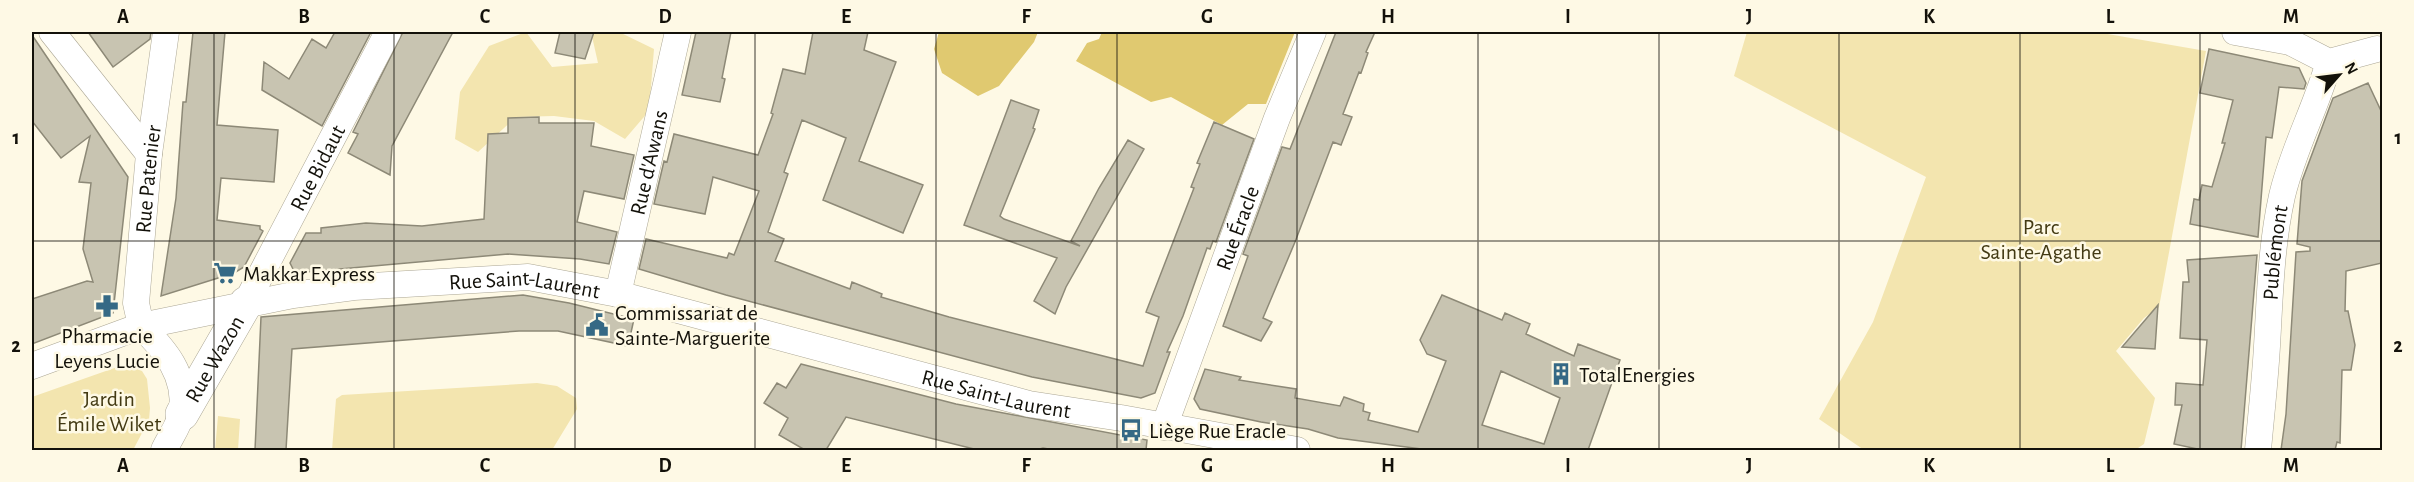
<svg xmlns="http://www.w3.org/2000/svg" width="2414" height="482" viewBox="0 0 2414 482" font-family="'Alegreya Sans',sans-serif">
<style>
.green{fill:#f3e5af}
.forest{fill:#e0c970}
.building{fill:#c8c4b1;stroke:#8d8977;stroke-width:1.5;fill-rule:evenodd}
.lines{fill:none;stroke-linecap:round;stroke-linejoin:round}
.street-casing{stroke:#aca795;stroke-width:27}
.secondary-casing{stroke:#aca795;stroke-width:34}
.street{stroke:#fff;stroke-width:26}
.secondary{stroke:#fff;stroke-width:33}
.grid{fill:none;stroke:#13110a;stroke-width:1.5;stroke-opacity:0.55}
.labels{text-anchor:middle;stroke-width:5;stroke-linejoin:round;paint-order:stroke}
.street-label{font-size:22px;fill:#13110a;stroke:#fef9e5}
.park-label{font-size:22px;fill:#433a13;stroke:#fef9e5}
.poi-label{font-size:22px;fill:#13110a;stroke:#fef9e5;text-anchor:start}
.neatline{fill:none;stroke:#13110a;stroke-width:2}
.grid-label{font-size:20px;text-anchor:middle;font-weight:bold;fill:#13110a}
</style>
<rect width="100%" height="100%" fill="#fef9e5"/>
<path class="green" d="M526,32L552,67L598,63L591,32H619L654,49L649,111L625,139L594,121L554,116L516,117L478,152L455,139L460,92L489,46Z
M1747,32H2096L2206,51L2159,307L2144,318L2116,351L2155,398L2144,444L2135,450H1864L1819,419L1873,322L1926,177L1734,76Z
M132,364L142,371L147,379L150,408L149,420L133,450H32V397L120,366Z
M537,383L557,386L576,398L577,409L552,450H332L336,399L342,395Z
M218,416L240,419L238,450H215Z"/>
<path class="forest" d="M939,32H1038L1034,42L999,86L978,96L942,73L934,49Z
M1102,32H1295L1266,104H1248L1222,125L1171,97L1151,102L1076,61L1087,43L1099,39Z"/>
<path class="building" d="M88,32H151L150,39L113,67Z
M193,32H225L217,125L278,130L274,182L221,178L217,220L260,226V229L263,231L244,267L234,273L161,296L176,198L183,102H186Z
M335,32H371L322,126L262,90L264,62L289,79L312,39L326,48Z
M403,32H453L392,146L390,175L348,153L358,134L353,132Z
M560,32H594L585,59L555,53Z
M696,32H731L722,78L725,79L720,102L682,95Z
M813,32H868L864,50L896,62L859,161L923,185L903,233L823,200L846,138L802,120L784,172L788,174L768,232L784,239L775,261L850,289L852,282L882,294L881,297L949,317L1143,366L1159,317L1146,312L1194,188L1191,187L1200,164L1197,163L1214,122L1254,139L1216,242L1213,241L1210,249L1207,248L1183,316L1167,352H1170L1155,393L1141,398L1032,377L726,295L639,269L646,239L727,258L729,253L734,255L759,191L713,177L705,214L654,204L664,161L667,162L674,134L758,155L773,114L771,113L783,69L805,74Z
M1336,32H1375L1366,52L1368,53L1361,73L1359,72L1343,114L1352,117L1341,145L1333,142L1295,242L1263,318L1272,322L1261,341L1223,326L1248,256L1243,254L1282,147L1290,149Z
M32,35L128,177L113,313L32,344V299L87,281L93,282L83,249L91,183L79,182L90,136L61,158L32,121Z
M2209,49L2299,68L2306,83L2304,89L2279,87L2272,138L2266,137L2258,237L2190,224L2194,199L2199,200L2202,185L2212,187L2225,143H2222L2233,100L2200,93Z
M2368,83L2382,113V263L2346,271L2345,311H2348L2355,345L2351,370H2342L2340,443L2337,442L2335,450H2281L2286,414L2296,252L2310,251V247L2297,244L2302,181L2333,98Z
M1011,100L1039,110L1033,128L1035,129L1000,216L1004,219L1080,246L1071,241L1099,188L1128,140L1144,149L1066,287L1055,314L1034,301L1057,258L964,225Z
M539,117V123H594L591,146L634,155L624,199L584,191L577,222L617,232L609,264L580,259L508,254L295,273L290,263L306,233H321V228L366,223L422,226L484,219L488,134L508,133V118Z
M2257,255L2241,450H2202L2174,444L2182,405H2175L2176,383L2203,385L2207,340L2180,338L2183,282H2189L2187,260Z
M523,295L569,303L634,319L628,346L558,331H519L292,349L286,450H255L261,317Z
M1442,295L1502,320L1505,313L1530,324L1526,334L1574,356L1578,344L1620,360L1588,450H1429L1338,438L1308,429L1261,422L1200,409L1194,399L1205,369L1241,377L1239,380L1296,389L1295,398L1340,406L1344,397L1364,404L1363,411L1370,413L1368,420L1418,432L1446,361L1427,354L1420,340ZM1501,371L1560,398L1544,444L1482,425Z
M2158,305L2155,349L2122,347Z
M801,364L956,404L1147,440L1146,450H1054L1043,448L1036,450H978L846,417L826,450H805L779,435L788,418L764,403L777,383L786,388Z"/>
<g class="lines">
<g class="street-casing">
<g id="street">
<path d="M52,32L149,154"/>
<path d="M2235,32L2290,42L2329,62L2377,49"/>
<path id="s1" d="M618,294L678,32"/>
<path id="s2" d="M246,303L388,32"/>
<path id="s3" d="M141,326L136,303L149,154L166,32"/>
<path d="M141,326C165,350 187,375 182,412C180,424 169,439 164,450"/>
<path id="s4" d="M32,366L141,326L293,295L354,287L528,277L618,294L1029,404L1121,418L1297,450"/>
<path id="s5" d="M1164,427L1277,118L1313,32"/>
<path id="s6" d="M2258,450C2261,416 2265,381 2267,346C2270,295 2271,245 2282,196C2293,149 2316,108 2329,62"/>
</g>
</g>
<g class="secondary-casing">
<g id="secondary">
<path id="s7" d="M182,414L246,303"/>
</g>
</g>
<use href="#street" class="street"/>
<use href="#secondary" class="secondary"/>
</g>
<path class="grid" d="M214,32V450M394,32V450M575,32V450M755,32V450M936,32V450M1117,32V450M1297,32V450M1478,32V450M1659,32V450M1839,32V450M2020,32V450M2200,32V450M32,241H2382"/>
<defs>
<g id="supermarket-bare" transform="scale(1.8)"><path d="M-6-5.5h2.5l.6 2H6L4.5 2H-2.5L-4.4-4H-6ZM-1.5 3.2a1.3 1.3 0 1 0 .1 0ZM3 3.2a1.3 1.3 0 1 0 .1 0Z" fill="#356985" stroke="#fef9e5" stroke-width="2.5" paint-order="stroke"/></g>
<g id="pharmacy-bare" transform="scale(1.8)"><path d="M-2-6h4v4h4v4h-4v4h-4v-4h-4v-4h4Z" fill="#356985" stroke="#fef9e5" stroke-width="2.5" paint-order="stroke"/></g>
<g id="civic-bare" transform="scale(1.8)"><path d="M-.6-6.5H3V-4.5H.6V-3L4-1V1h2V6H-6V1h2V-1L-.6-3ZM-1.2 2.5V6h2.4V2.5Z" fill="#356985" stroke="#fef9e5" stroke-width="2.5" paint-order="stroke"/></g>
<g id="building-bare" transform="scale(1.8)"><path d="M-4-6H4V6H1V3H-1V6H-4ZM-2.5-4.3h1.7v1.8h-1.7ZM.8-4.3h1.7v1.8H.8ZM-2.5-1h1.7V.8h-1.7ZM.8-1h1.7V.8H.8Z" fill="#356985" stroke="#fef9e5" stroke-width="2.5" paint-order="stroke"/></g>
<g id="bus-bare" transform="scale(1.8)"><path d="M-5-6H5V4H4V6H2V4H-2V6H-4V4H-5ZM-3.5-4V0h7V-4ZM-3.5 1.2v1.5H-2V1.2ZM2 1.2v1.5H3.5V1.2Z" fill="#356985" stroke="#fef9e5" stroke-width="2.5" paint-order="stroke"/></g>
</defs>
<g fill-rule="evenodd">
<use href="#supermarket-bare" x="225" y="273"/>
<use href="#pharmacy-bare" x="107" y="306"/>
<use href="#civic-bare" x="597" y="325"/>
<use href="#building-bare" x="1561" y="374"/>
<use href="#bus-bare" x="1131" y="430"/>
</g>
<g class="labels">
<g class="street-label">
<text dy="8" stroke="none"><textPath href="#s1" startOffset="135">Rue d'Awans</textPath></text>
<text dy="8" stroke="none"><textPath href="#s2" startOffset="153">Rue Bidaut</textPath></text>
<text dy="8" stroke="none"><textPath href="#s3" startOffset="148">Rue Patenier</textPath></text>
<text dy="8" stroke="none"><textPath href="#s5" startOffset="212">Rue Éracle</textPath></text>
<text dy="8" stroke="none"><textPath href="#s6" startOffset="198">Publémont</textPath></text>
<text dy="8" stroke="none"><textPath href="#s4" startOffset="504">Rue Saint-Laurent</textPath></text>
<text dy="8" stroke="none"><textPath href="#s7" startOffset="64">Rue Wazon</textPath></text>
<text dy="8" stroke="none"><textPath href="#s4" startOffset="990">Rue Saint-Laurent</textPath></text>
</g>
<g class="park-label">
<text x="2041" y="234">Parc<tspan x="2041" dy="25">Sainte-Agathe</tspan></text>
<text x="109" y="406">Jardin<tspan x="109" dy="25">Émile Wiket</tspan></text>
</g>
<g class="poi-label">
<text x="243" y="281">Makkar Express</text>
<text x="615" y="320">Commissariat de<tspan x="615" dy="25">Sainte-Marguerite</tspan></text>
<text x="107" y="343" text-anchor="middle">Pharmacie<tspan x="107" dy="25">Leyens Lucie</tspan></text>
<text x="1579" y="382">TotalEnergies</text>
<text x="1149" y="438">Liège Rue Eracle</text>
</g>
</g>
<rect width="2414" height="482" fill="none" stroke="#fef9e5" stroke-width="66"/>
<g transform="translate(2339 75) rotate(62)" stroke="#fef9e5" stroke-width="4.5" paint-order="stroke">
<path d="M0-4.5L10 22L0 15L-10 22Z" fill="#13110a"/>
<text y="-9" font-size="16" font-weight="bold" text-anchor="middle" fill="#13110a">N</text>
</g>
<rect x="33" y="33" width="2348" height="416" class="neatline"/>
<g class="grid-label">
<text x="123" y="23">A</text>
<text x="304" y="23">B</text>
<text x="485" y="23">C</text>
<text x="665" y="23">D</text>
<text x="846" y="23">E</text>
<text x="1026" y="23">F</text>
<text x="1207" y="23">G</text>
<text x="1388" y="23">H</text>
<text x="1568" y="23">I</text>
<text x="1749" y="23">J</text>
<text x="1929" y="23">K</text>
<text x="2110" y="23">L</text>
<text x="2291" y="23">M</text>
<text x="16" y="144">1</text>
<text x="2398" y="144">1</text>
<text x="16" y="352">2</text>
<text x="2398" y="352">2</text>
<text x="123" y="472">A</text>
<text x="304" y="472">B</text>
<text x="485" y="472">C</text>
<text x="665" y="472">D</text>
<text x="846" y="472">E</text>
<text x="1026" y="472">F</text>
<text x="1207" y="472">G</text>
<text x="1388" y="472">H</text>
<text x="1568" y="472">I</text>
<text x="1749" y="472">J</text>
<text x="1929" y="472">K</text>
<text x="2110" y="472">L</text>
<text x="2291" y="472">M</text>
</g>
</svg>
